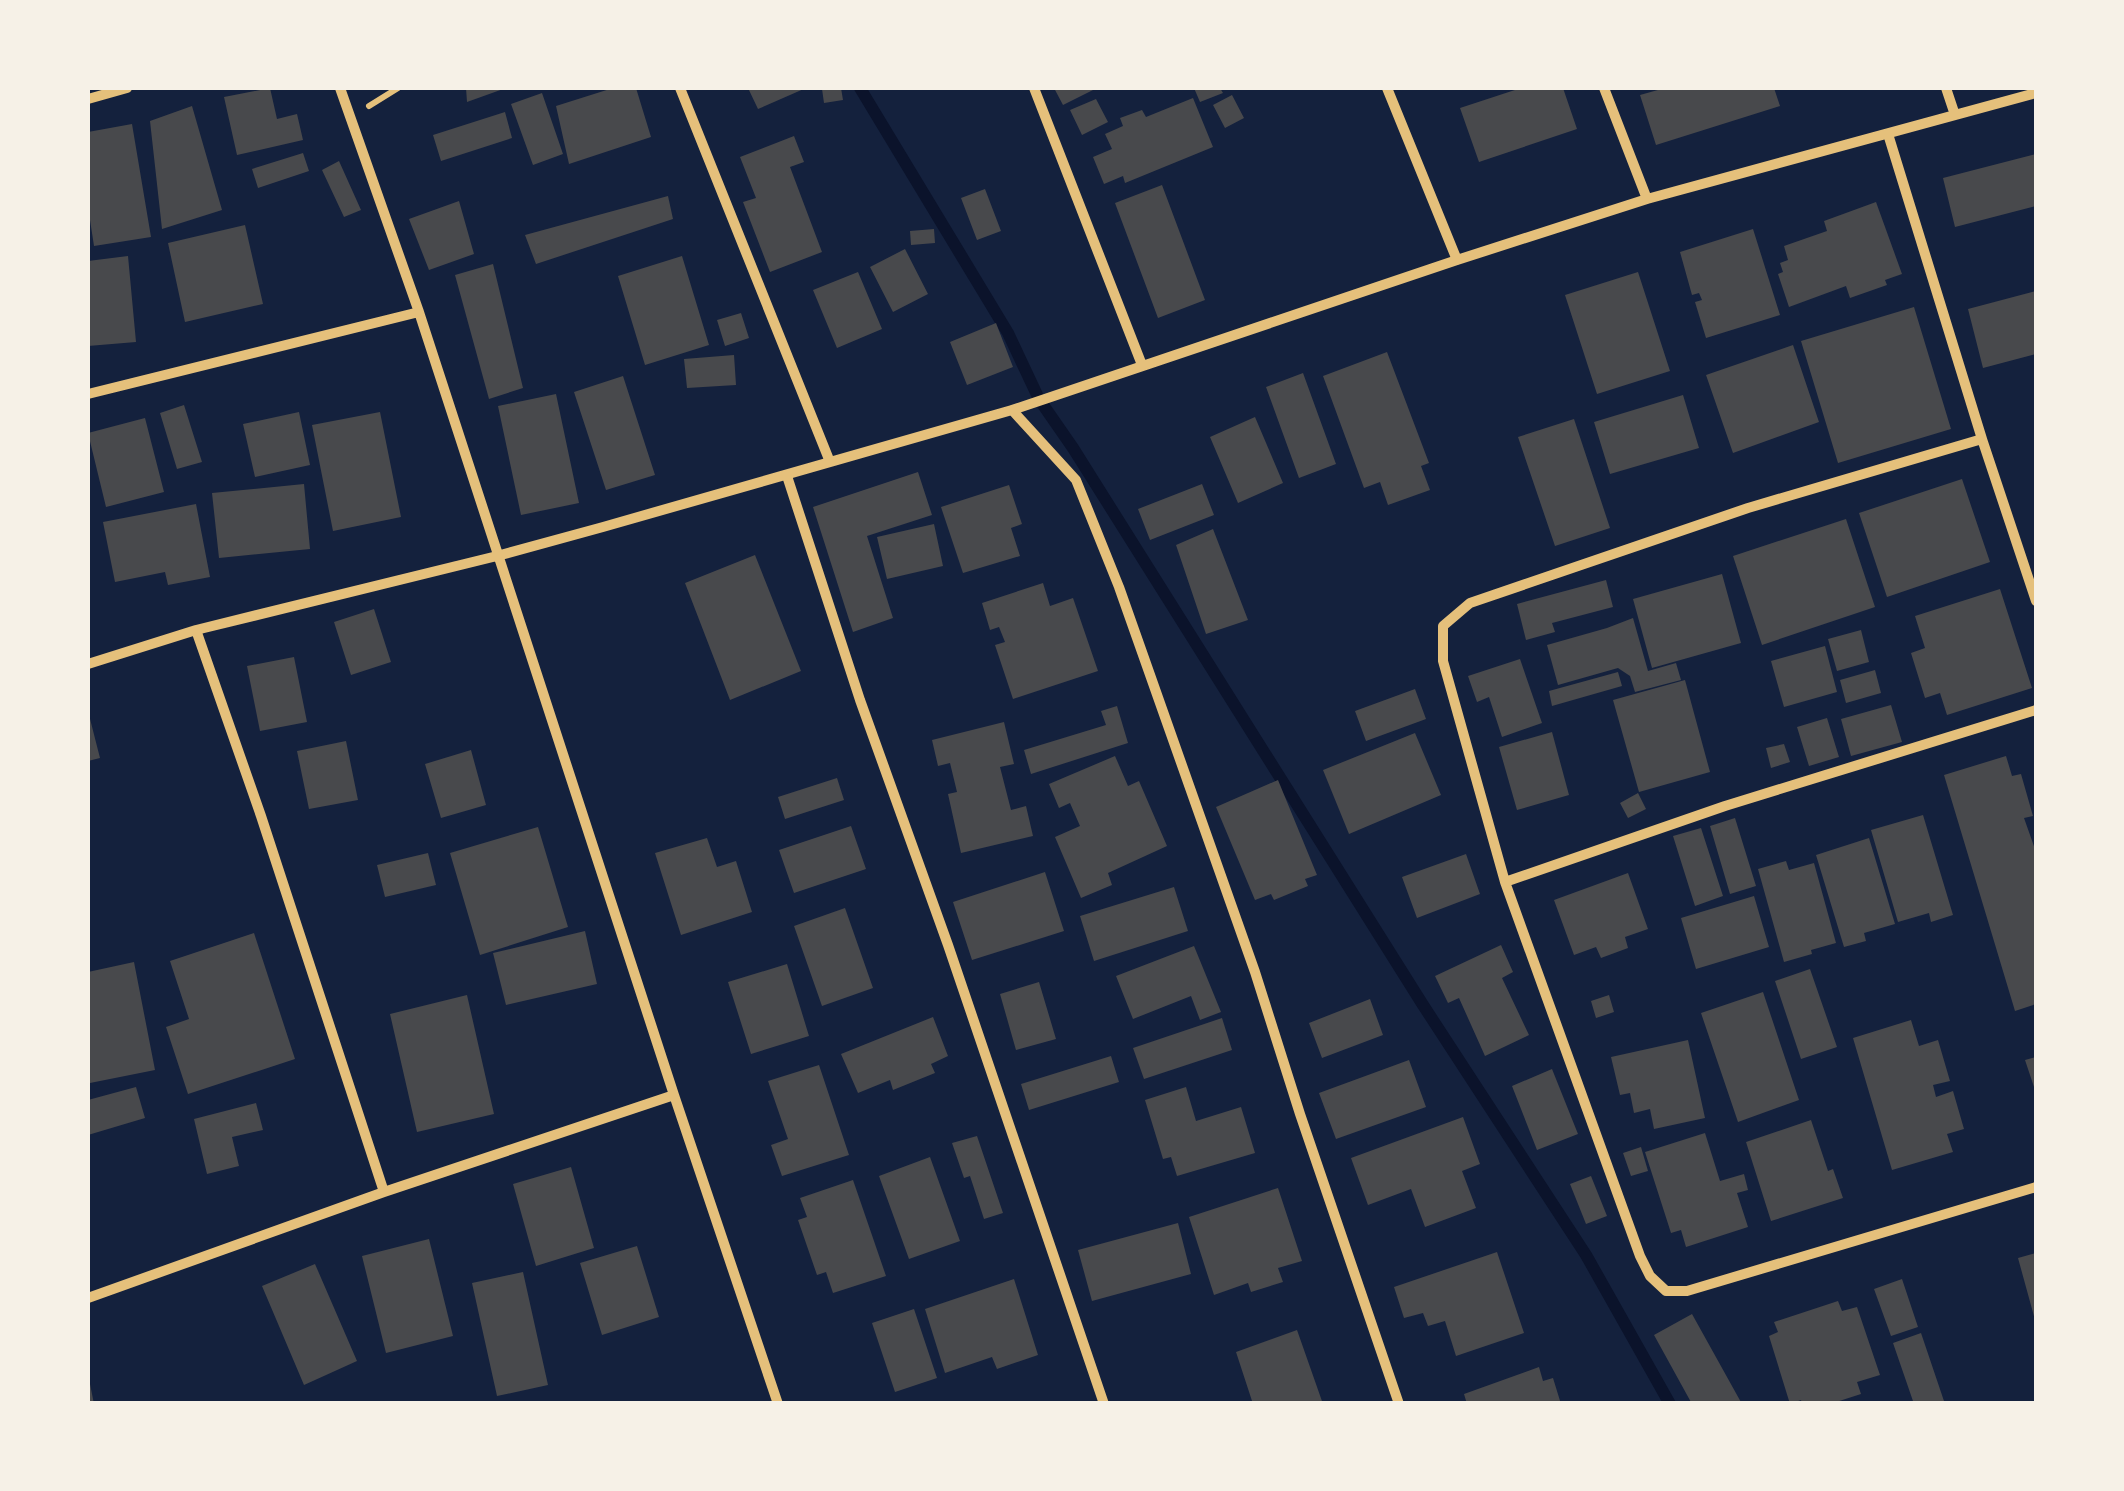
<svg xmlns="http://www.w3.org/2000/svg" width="2124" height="1491" viewBox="0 0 2124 1491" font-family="'IBM Plex Sans',sans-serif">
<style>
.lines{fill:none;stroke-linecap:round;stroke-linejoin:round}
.stream{stroke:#0b132b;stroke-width:12}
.building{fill:#48494c}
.path{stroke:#e5c07b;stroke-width:6}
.minor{stroke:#e5c07b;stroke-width:10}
</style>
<rect width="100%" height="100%" fill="#14213d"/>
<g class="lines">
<path class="stream" d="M860,88L1008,333L1039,399L1073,448L1423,1005L1586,1255L1670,1404"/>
</g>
<path class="building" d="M270,88L277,119L297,114L303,140L237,155L224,97Z
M466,88H506L467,102Z
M613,88H636L651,137L569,164L556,106Z
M748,88H806L758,109Z
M830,88H841L843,100L824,103L822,89Z
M1054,88H1097L1063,105Z
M1194,88H1220L1223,93L1200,102Z
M1521,88H1563L1577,129L1479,162L1460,108Z
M1665,88H1774L1780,106L1656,145L1640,95Z
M542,93L563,154L533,165L511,104Z
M1232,95L1244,118L1225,128L1213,105Z
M1193,98L1213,147L1125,183L1123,176L1104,184L1093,157L1112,149L1105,134L1123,126L1120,118L1142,110L1146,117Z
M1096,99L1108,122L1082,135L1070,110Z
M192,106L222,210L162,229L150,121Z
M505,112L512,138L441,161L433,135Z
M132,124L151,237L94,246L88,207V132Z
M794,136L804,162L790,167L822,252L770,272L743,202L756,198L740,157Z
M303,153L309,171L258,188L252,169Z
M2036,154V206L1955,227L1943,178Z
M339,161L361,210L344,217L322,170Z
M1162,185L1205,300L1158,318L1115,203Z
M985,189L1001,231L977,240L961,198Z
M668,196L673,219L536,264L525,235Z
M459,201L474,254L429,270L409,219Z
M1876,202L1902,274L1885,280L1887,285L1850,298L1846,286L1789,307L1778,274L1783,272L1780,263L1788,260L1784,246L1827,231L1824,221Z
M245,225L263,304L185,322L168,243Z
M934,229L935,243L911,245L910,231Z
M1753,229L1780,315L1706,338L1695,302L1702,300L1699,293L1692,295L1680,252Z
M905,249L928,294L893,312L870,267Z
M128,256L136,342L88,346V261Z
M682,256L709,345L645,365L618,276Z
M493,264L523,388L489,399L455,275Z
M858,272L882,329L837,348L813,290Z
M1638,272L1670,371L1597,394L1565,295Z
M2036,291V354L1983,368L1968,309Z
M1914,307L1951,429L1838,463L1801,341Z
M741,313L749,338L725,346L717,320Z
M996,323L1013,367L967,385L950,342Z
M1793,345L1819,422L1733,453L1706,375Z
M1387,352L1429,463L1421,466L1430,490L1388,505L1380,482L1364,488L1323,376Z
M734,355L736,385L687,388L684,359Z
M1303,373L1336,464L1299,478L1266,387Z
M623,376L655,475L606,490L574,392Z
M556,394L579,503L521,515L498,406Z
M1683,395L1699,448L1610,474L1594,422Z
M184,405L202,462L177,469L160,413Z
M299,412L310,465L255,477L243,424Z
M380,412L401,517L333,531L312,425Z
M1255,417L1283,483L1238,503L1210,437Z
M145,418L164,492L106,507L88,433Z
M1574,419L1610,528L1555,546L1518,437Z
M918,472L932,515L867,536L893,618L853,632L813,507Z
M1962,479L1990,562L1887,597L1859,513Z
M304,484L310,549L219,558L212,493Z
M1202,484L1214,515L1150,540L1138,509Z
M1009,485L1022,524L1011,528L1020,556L963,573L941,507Z
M196,504L210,577L168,585L165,572L115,582L103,522Z
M1846,519L1875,607L1762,645L1733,556Z
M934,524L943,566L887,579L877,537Z
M1213,529L1248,620L1206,634L1176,545Z
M755,555L801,671L730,700L685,583Z
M1722,574L1741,643L1652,668L1633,599Z
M1606,580L1613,607L1552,623L1555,632L1526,640L1517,604Z
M1043,583L1050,606L1073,598L1098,671L1013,699L995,645L1005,642L999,627L990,630L982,603Z
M2000,589L2032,688L1947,715L1940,693L1925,698L1911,653L1925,648L1915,616Z
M374,609L391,662L351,675L334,622Z
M1633,618L1648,671L1676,663L1681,680L1635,692L1630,676L1618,668L1558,685L1547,645L1607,628Z
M1861,630L1869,662L1837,671L1828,639Z
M1825,646L1837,692L1784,707L1771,661Z
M294,657L307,722L260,731L247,666Z
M1520,659L1542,723L1502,737L1489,697L1477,702L1468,676Z
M1875,670L1881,693L1846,703L1840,680Z
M1618,672L1622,686L1552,706L1549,691Z
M1685,680L1710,772L1639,792L1613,700Z
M1415,689L1426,719L1366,741L1355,711Z
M1891,705L1902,742L1851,756L1841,719Z
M1117,706L1128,743L1031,774L1024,750L1106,725L1101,711Z
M88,711L100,758L88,761Z
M1827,718L1839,757L1809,766L1797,727Z
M1004,722L1014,764L1000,767L1011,810L1026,806L1033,836L961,853L948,794L957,792L950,763L938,766L932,740Z
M1552,732L1569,795L1517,810L1499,747Z
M1415,733L1441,795L1349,834L1323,770Z
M346,741L358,800L309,809L297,751Z
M1784,744L1790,762L1771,768L1766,748Z
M471,750L486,805L441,818L425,764Z
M1115,756L1128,786L1139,781L1167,846L1108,873L1112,885L1081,898L1055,837L1080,826L1070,803L1059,808L1049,784Z
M2006,756L2012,776L2021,774L2033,816L2024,818L2036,852V1004L2015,1011L1944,775Z
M837,778L844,800L785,819L778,797Z
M1278,780L1317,875L1305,879L1308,886L1274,900L1271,894L1255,900L1216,807Z
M1638,793L1646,809L1628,818L1620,803Z
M1923,815L1953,915L1931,922L1929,913L1898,922L1871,830Z
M1735,818L1756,886L1730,894L1710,826Z
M851,826L866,869L794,893L779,850Z
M538,827L568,927L480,955L450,853Z
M1701,828L1723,896L1695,906L1673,836Z
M707,838L717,867L736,861L752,912L681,935L655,853Z
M1869,838L1895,924L1864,933L1866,941L1844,947L1816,855Z
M428,853L436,885L385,897L377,865Z
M1466,854L1480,894L1417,918L1402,877Z
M1786,861L1789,870L1814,863L1836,943L1811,950L1812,954L1784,962L1758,869Z
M1045,872L1064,931L972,960L953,902Z
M1628,873L1648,929L1625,937L1628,948L1601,958L1596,947L1574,955L1554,900Z
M1174,887L1188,931L1094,961L1080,916Z
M1754,896L1769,947L1696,969L1681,918Z
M845,908L873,988L822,1006L794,926Z
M585,931L597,984L506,1005L493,953Z
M254,933L295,1059L188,1094L166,1027L189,1019L170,961Z
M1501,945L1513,972L1502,978L1529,1035L1485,1056L1459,998L1448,1003L1435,976Z
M1194,946L1221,1012L1200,1020L1191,996L1133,1019L1116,976Z
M134,962L155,1070L90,1083L88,1069V972Z
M787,964L809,1036L751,1054L728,982Z
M1810,969L1837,1047L1801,1059L1775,981Z
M1039,982L1056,1039L1016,1050L1000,994Z
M1763,992L1799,1100L1738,1122L1701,1013Z
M467,995L494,1114L417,1132L390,1014Z
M1609,995L1614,1012L1596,1018L1591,1001Z
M1370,999L1383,1035L1322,1058L1309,1023Z
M933,1017L948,1056L931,1064L935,1073L893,1090L890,1080L858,1093L841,1054Z
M1222,1018L1232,1050L1144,1079L1133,1048Z
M1911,1020L1919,1046L1938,1040L1950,1081L1933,1085L1936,1097L1953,1091L1964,1129L1947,1134L1953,1152L1892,1170L1853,1038Z
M1688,1040L1705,1118L1654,1129L1650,1109L1634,1113L1630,1093L1620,1095L1611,1057Z
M1111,1056L1119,1082L1029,1110L1021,1084Z
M2036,1057V1093L2025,1060Z
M1409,1060L1426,1107L1336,1139L1319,1093Z
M819,1065L849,1155L782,1176L771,1145L788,1139L768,1081Z
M1552,1069L1578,1134L1537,1150L1512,1086Z
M136,1087L145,1118L88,1135V1100Z
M1186,1087L1196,1121L1241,1107L1255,1153L1177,1176L1171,1157L1163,1159L1145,1100Z
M256,1103L263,1130L232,1137L239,1166L207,1174L194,1119Z
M1463,1117L1480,1164L1462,1171L1476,1208L1425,1227L1411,1189L1368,1205L1351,1158Z
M1811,1120L1828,1171L1833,1169L1843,1198L1771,1221L1746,1142Z
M1705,1133L1720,1181L1744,1174L1748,1190L1737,1193L1748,1227L1686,1247L1681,1230L1671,1233L1645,1152Z
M977,1136L1003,1213L984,1219L970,1176L964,1178L952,1143Z
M1641,1147L1648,1171L1631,1176L1623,1153Z
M930,1157L960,1241L909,1259L879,1176Z
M571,1167L594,1248L536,1266L513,1184Z
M1591,1176L1607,1216L1586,1224L1570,1184Z
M853,1180L886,1276L833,1293L826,1272L817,1275L798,1220L807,1217L800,1198Z
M1278,1188L1302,1261L1278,1268L1283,1282L1251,1292L1248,1283L1214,1295L1189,1217Z
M1178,1223L1191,1274L1092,1301L1078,1250Z
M429,1239L453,1336L386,1353L362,1256Z
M637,1246L659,1317L602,1335L580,1263Z
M1497,1252L1524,1333L1456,1356L1445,1321L1428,1326L1423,1313L1404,1318L1394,1287Z
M2036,1253V1320H2035L2018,1258Z
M315,1264L357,1361L304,1385L262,1286Z
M523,1272L548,1385L497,1396L472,1283Z
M1014,1279L1038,1355L997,1369L992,1357L945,1373L925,1309Z
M1902,1279L1918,1327L1891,1336L1874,1289Z
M1838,1301L1842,1311L1857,1307L1880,1375L1857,1382L1861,1394L1830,1404H1802L1801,1400L1790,1404L1769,1336L1778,1332L1774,1322Z
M914,1309L937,1378L895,1392L872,1323Z
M1692,1314L1742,1404H1692L1654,1335Z
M1297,1330L1323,1404H1253L1236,1352Z
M1921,1333L1945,1404H1914L1893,1343Z
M1539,1367L1543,1381L1553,1378L1561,1404H1467L1464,1394Z
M89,1379L94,1404H88Z"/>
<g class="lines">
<path class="path" d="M369,106L398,88"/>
<path class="minor" d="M340,88L419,312L674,1095L778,1404
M680,88L830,462
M1034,88L1142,365
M1387,88L1457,260
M1604,88L1647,199
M1946,88L1955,115
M88,99L127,88
M1888,134L1982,439L2036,601
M88,394L419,312
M1012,410L1076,480L1119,587L1255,972L1300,1114L1399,1404
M1982,439L1748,508L1470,603L1443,626V661L1505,882L1640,1256L1650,1276L1666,1291H1687L2036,1187
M787,476L860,700L948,945L1104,1404
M196,630L261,816L384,1192
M88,664L196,630L497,556L603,527L1012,410L1457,260L1647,199L2036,93
M1505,882L1725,806L2036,710
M88,1298L384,1192L674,1095"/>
</g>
<rect width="2124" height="1491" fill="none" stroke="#f6f1e7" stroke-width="180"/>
</svg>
